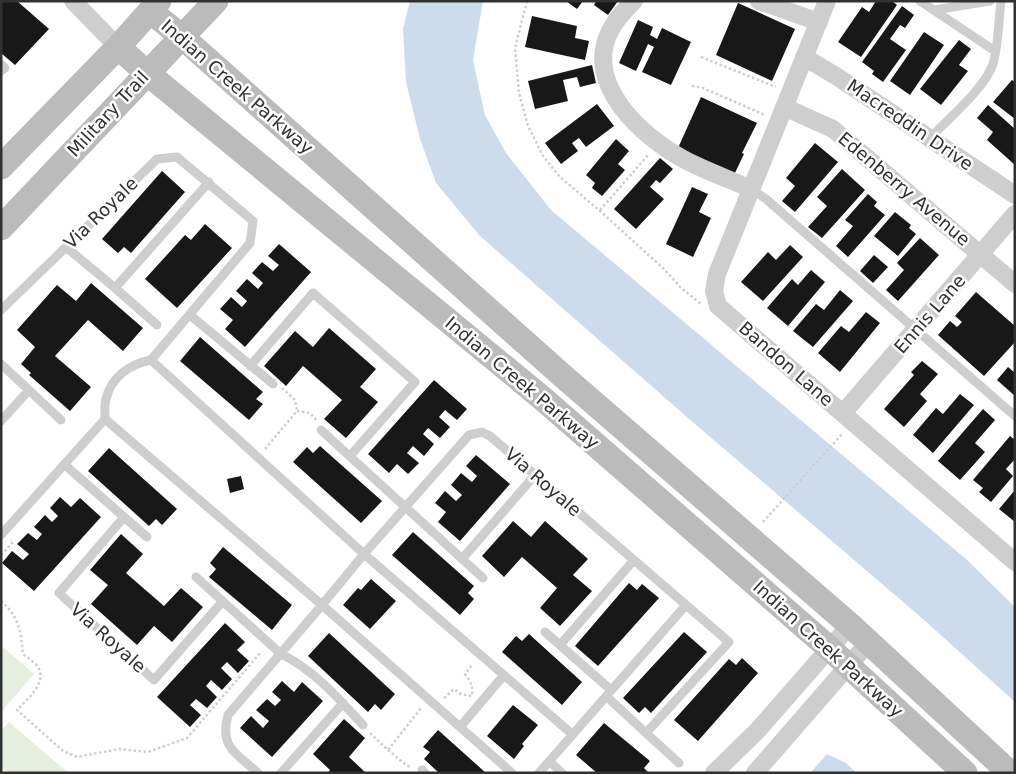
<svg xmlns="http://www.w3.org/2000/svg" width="1016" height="774" viewBox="0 0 1016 774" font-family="'DejaVu Sans',sans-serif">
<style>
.green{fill:#e5eedf}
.water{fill:#ccdced}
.building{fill:#181818}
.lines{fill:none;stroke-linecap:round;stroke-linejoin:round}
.path{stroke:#cecece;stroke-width:2.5;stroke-dasharray:2.5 2.5;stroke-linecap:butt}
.lane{stroke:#cecece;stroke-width:9}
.street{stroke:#cecece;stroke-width:18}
.secondary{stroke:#bbb;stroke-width:25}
.labels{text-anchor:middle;stroke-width:5;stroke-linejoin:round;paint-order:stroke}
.street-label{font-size:18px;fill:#313131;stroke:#fff}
</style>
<rect width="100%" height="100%" fill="#fff"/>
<path class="green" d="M4,648L34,674L1,712V651Z
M9,722L67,772L66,773H8L1,767V731Z"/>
<path class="water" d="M410,1H483L473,60L485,115L506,153L551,210L966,559L1015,607V702L923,619L688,418L480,236L436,183L420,139L406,82L403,29Z
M827,754L846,763L857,773H810Z"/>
<path class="building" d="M1,1H17L49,29L15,65L1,53Z
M566,1H583L577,9Z
M596,1H618L608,15L594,5Z
M876,1H892L897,5L861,57L838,42L862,7L869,12Z
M738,3L795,29L772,81L716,55Z
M902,6L914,15L905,28L900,25L890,39L906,50L883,82L872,74L874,71L862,62Z
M532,16L577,26L575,38L589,41L585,60L525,47Z
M638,20L653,27L650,35L657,39L662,28L691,42L671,85L642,72L654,47L648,44L636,71L619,63Z
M924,32L944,45L910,95L890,81Z
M959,40L971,49L959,65L968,71L941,105L920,89Z
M592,65L596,83L580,87L577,77L563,80L568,101L535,109L528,81Z
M1012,80L1015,82V119L993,102Z
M701,97L757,123L742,153L744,154L734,175L678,148Z
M597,104L614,126L586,147L579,138L572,143L578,151L561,164L545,143Z
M988,105L1015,129V165L987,140L993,132L977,118Z
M616,139L629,151L618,164L625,170L602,196L592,188L595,183L586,175Z
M815,143L838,162L795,212L782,201L795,186L786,178Z
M660,158L673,169L660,183L656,180L650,187L664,199L636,229L614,209Z
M842,169L865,190L822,238L808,227L827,206L817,197Z
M162,171L185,192L131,253L124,247L118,253L102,239Z
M692,187L708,194L699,212L711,218L693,257L666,244Z
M868,194L877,202L874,206L885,215L848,257L836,246L853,226L845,220Z
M895,212L911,225L909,228L916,234L898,256L874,236Z
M205,224L232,248L177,308L145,279L185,235L191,240Z
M920,238L939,255L898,301L886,290L904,270L897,263Z
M279,244L311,272L245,347L225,329L233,320L220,309L231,297L242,307L247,301L236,291L247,279L258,289L263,283L252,273L262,262L273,271L279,265L268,256Z
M790,245L803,257L763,301L741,282L768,252L776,260Z
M874,255L888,267L873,283L860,271Z
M811,270L825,282L788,326L767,308L792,279L798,285Z
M91,283L143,328L123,351L88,320L55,356L91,387L70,411L29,375L31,373L21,364L35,347L17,330L57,285L76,301Z
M840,290L853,301L813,347L793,331L816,304L824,310Z
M976,292L1015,326V342L984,376L938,335L950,321L957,327L962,322L955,316Z
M866,312L880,323L840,372L818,353L841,326L849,332Z
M329,328L376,369L360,387L378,402L346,438L324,419L342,400L303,366L286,386L264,366L295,331L313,347Z
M200,337L263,392L256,399L263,404L249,420L180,361Z
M922,361L938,374L920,394L927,401L904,427L884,409L914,375L911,372Z
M1008,367L1015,373V396L997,380Z
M434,380L467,409L457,420L445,410L439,417L450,427L440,438L428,428L423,434L434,444L424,456L413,446L407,453L419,463L408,474L397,464L389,473L368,454Z
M960,394L974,405L933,453L913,435L936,408L943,414Z
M983,409L995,420L975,443L985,452L960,480L938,461Z
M1010,436L1015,440V459L1006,469L1013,476L991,502L979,492L983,488L973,480Z
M320,446L382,501L361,523L293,462L307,447L313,453Z
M109,448L177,509L162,525L156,519L149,526L88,471Z
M476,455L510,484L460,541L438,522L446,512L435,503L445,491L456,501L462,495L451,485L461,473L472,482L477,476L466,466Z
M241,476L244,489L230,493L227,479Z
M1015,490V522L999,509Z
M60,497L71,507L80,498L101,517L34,591L2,563L12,551L23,560L29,554L17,544L28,533L37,540L42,534L34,527L45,515L52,522L58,516L50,508Z
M513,521L531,537L545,521L588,559L573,575L592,591L560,626L540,608L557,588L522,557L504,577L482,556Z
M413,532L474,586L468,593L474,599L460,615L392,555Z
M121,534L143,554L126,573L164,606L181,588L203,607L172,642L154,626L137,645L91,604L108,585L90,570Z
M223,547L292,605L272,630L209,577L216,569L210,563Z
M371,579L396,601L370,629L343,605L358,588L361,590Z
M629,583L637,590L642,584L659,598L598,666L575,646Z
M225,623L245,642L237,650L249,661L238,673L227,662L221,668L232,679L222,690L211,680L206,686L217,697L207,708L196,699L190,705L201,715L190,727L157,697Z
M684,632L707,652L651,713L645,707L639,713L623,698Z
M329,633L395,694L381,710L375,704L368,712L308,656Z
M529,634L582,682L562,705L502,652L516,636L522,641Z
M742,658L758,673L698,741L674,720L729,659L736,665Z
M282,681L294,692L302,682L323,701L272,757L240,728L251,716L263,728L269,721L256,710L267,699L275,706L281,700L272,692Z
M513,705L538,725L522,744L524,746L514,759L487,736Z
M344,719L365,738L349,757L366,773H328L330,770L313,754Z
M604,723L650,761L644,768L649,773H597L576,755Z
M438,730L486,773H439L424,759L430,752L423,747Z"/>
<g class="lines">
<path class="path" d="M527,1L515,48L519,93L528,126L543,156L559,176L600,211L664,269L681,288L701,304
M701,57L776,87
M692,86L703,88L765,115
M600,210L649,154
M282,388L295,400L297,411
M297,411L310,413L317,421
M265,449L297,411
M763,522L842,434
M1,555L13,542L11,540
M1,601C19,617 21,631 23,654C28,658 34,662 38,667C48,683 26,700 17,710L63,751L77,757L119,749L148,752L187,738L261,652
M444,698L454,689L461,694L472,696C473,686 471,682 465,674L473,664
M370,733L388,750L421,708
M388,750L407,766L411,767"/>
<path class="lane" d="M920,1L995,51
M934,10L990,1
M1,64L5,68L1,71
M930,138C948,119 985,88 993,64C998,48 999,18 1001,1
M751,189L766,199L1015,416
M66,247L115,288L157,325
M115,288L209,182
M1,310L157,159L177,157L253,221L250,243L151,360C130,364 111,377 106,399C104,405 105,413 105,419L1,535
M190,315L273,384
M151,360L364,554L572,734
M1,364L61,420
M250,366L313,293L415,382L350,456
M105,419L322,605L512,773
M1,421L29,390
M321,430L483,578
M65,465L124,517
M147,537L124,517L59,593L154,680L222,602
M462,559L535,475
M196,577L281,654C313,669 339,699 363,725
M545,632L611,690
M560,645L634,560
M460,727L504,675
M646,733L679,763
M549,761L562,773
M422,770L425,773
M258,773C236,753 219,747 228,715L322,605L364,554L469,435L482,432L490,436L729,642L646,733L606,696
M281,773L343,703
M539,773L686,605"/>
<path class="street" d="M73,1L118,47
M634,1C625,10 616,19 610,31C583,84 642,137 685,160C706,171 729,179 751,189
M759,1L819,22
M827,1L717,274L714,291L718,306L1015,562
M804,57L836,76L1015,195
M784,107L833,129L1015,284
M843,413L1015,214
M714,773L757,731L850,625
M755,773L869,642"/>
<path class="secondary" d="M150,11L181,36L564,377L850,625L1010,773
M118,47L147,73L542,398L829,648L965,773
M1,167L118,47L159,1
M1,228L216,1"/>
</g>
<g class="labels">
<g class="street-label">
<text transform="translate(237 87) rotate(41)" y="6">Indian Creek Parkway</text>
<text transform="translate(108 114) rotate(-47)" y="6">Military Trail</text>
<text transform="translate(910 125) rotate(34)" y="6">Macreddin Drive</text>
<text transform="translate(904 189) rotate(40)" y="6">Edenberry Avenue</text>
<text transform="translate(101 213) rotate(-44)" y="6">Via Royale</text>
<text transform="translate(930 314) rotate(-49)" y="6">Ennis Lane</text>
<text transform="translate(786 364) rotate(41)" y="6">Bandon Lane</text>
<text transform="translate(522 383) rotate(40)" y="6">Indian Creek Parkway</text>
<text transform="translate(543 482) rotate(41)" y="6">Via Royale</text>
<text transform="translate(108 638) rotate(42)" y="6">Via Royale</text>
<text transform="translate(828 649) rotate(42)" y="6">Indian Creek Parkway</text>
</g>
</g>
<rect width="1016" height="774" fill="none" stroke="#313131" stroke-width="5"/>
</svg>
